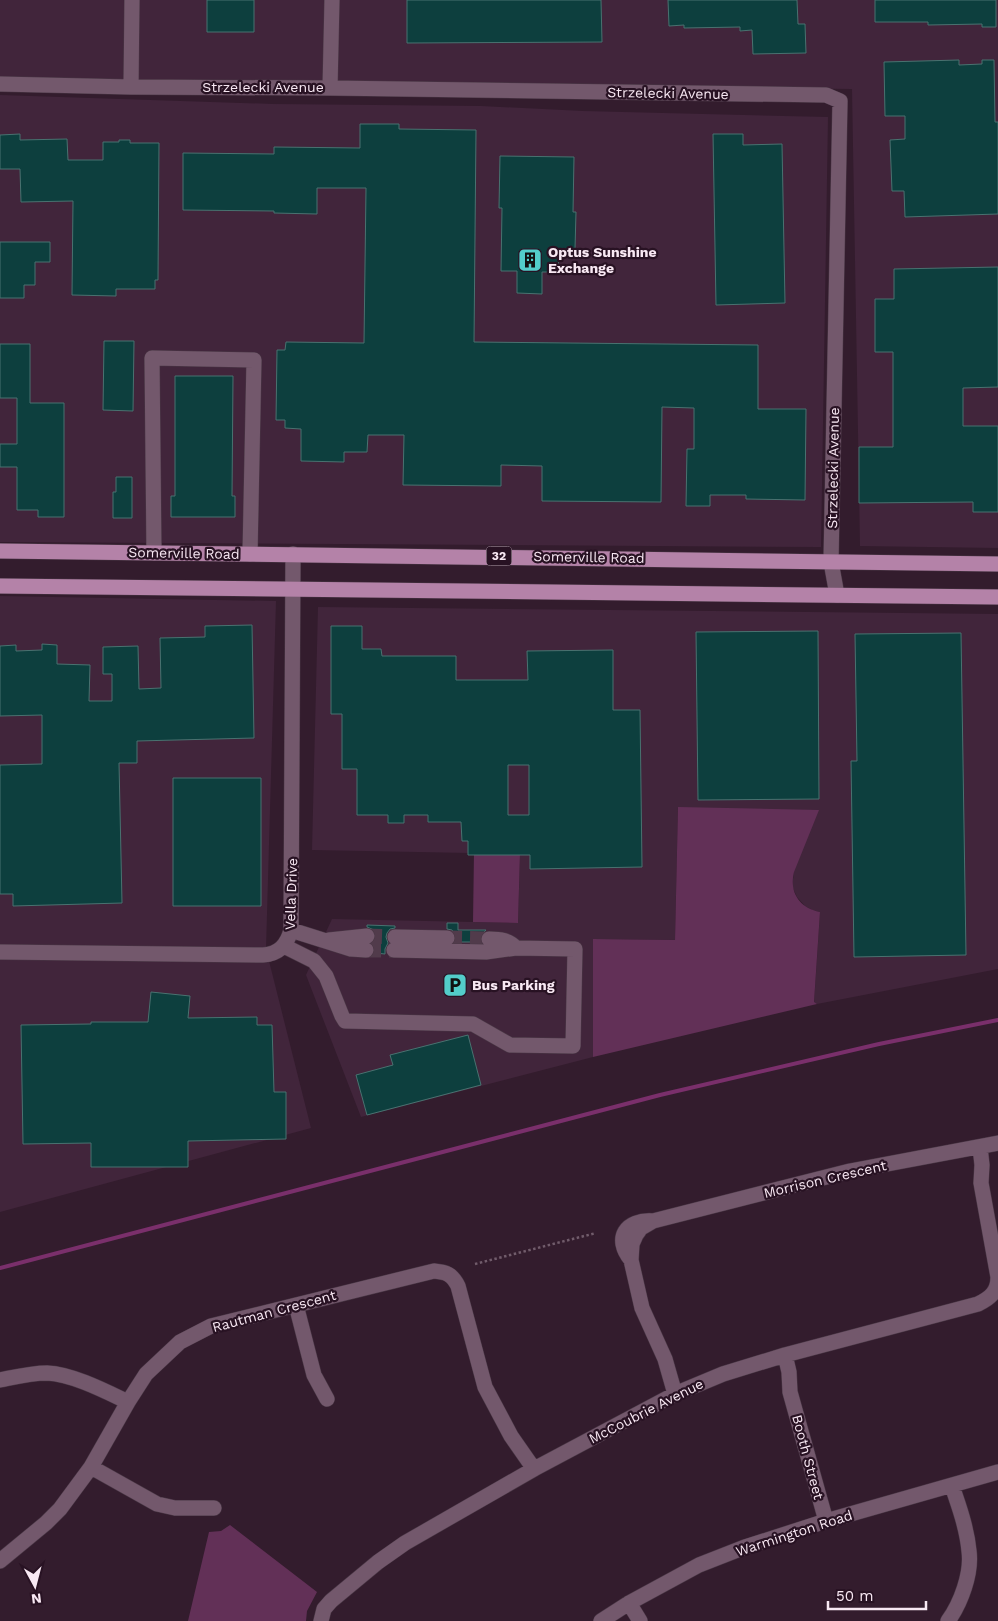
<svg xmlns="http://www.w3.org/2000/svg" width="998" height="1621" viewBox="0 0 998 1621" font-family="'Work Sans',sans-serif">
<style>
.built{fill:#41253b}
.green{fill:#623057}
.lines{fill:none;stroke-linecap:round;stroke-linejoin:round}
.stream{stroke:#7a2f6b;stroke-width:4}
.building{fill:#0d3f3e;stroke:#497270;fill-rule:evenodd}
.minor-tunnel{stroke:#513b4b;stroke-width:15;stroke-dasharray:15 8;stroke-linecap:butt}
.minor-casing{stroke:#4a3846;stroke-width:16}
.major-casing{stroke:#4a3846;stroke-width:16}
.path{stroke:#715c6b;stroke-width:2.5;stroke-dasharray:2.5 2.5;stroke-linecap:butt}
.minor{stroke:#73586c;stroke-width:15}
.major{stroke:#b482a8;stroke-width:15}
.labels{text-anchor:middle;stroke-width:4.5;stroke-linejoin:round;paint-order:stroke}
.shield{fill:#281223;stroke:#baa8b5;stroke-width:1}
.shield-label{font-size:12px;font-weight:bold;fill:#f8e8f3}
.street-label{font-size:14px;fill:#f8e8f3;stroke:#281223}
.poi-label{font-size:14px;font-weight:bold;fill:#f8e8f3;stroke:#281223;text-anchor:start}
</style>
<rect width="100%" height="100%" fill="#331c2d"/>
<path class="built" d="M0,0H998V548L860,546L852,89L0,79Z
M0,95L273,104L481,106L583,111L828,117L821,547L0,542Z
M0,596L276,601L266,949L311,1128L0,1212Z
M318,607L998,614V969L817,1004L814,1003L820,912L812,910L805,906L797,897L792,886L794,872L678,807L675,940L593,939V1057L361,1117L306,975L332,919L518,923L520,854L312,850Z"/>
<path class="green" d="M678,807L819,810L794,872C789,892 799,908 820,912L814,1002L817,1004L593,1057V939L675,940Z
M474,852L520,853L518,923L473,922Z
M230,1525L317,1592L307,1611L306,1621H188L209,1532L221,1531Z"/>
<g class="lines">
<path class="stream" d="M0,1268L660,1095L879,1044L998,1020"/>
</g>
<path class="building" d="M207,0H254V32H207Z
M407,0H601L602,42L407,43Z
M668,0H797L798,24H805L806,53L753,54L752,30L740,31V27L684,28V25L669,26Z
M875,0H996V27H982V24L928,25V22H875Z
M959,60V65L982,64V60H994L995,122H998V214L905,217L904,191H892L890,140L905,139V116H885L884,62Z
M360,124H399V129L476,130L474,342L758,345V409H806L805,500L746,499V495H710V506H686L687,449H694V408L662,407L661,502L542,501V466L501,465V486L403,485L404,435H368L367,452H344V462L301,461V429L285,428V420H276L277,350H285L286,342L364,343L366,188H317V214L274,213V211L183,210V153L274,154V147L360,148Z
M20,134V140L67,139L68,160H103V142H119V140H130V143H159L158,280H155V289H116V296L72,295L73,201L21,202L20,169H0V135Z
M713,134H743V145L782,144L785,303L716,305Z
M500,156L574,157L573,212H576L575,249H559L558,272H542V294L517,293V271H501L502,208H499Z
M0,242H50V262H35V285H24V298H0Z
M998,267V387L963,388V426H998V512H973V502L859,503V447H893V352H875V299H894V269Z
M104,341H134L133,411L103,410Z
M0,344H30V403H64V517H38V510H17V467H0V444H17V398H0Z
M175,376H233L232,496H235V517H171V496H175Z
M116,477H132V518H113V492H116Z
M252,625L254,738L137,741V763H119L122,903L13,906V894H0V765L42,764V715L0,716V646L16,645V651L42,650V644L57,645V664L90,665L89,701H112V674H103V647L138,646L139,689L161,688L160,638L205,637V626Z
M331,626H362V649H381L382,656H456V680H528L527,651L613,650V710H640L642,867L530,869V855H468V841H462L461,822H428V815H404V823H388V815H357V769H342V714H331ZM508,765H529V815H508Z
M818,631L819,799L698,800L696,632Z
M961,633L966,955L854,957L851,761H857L855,634Z
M173,778H261V906H173Z
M447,923H458V930H486L481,935L480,942H455V934L452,930L447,929Z
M367,925L395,926V928L390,929L387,933L386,937L388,943L385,949V954L375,953V946L372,944L376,939V935L374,930L367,927Z
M151,992L190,996L188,1018L257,1017V1025H272L274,1092H286V1139L188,1141V1167H91V1143L23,1144L21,1025L91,1024V1022H148Z
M468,1035L481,1085L367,1115L356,1075L393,1065L390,1055Z"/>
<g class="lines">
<path class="minor-tunnel" d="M367,936L395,937
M447,938L489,939
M366,950H394"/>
<g class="minor-casing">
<path id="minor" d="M0,84L131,87L330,88L826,95L840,101L831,562L837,595
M131,87L132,0
M330,88L332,0
M154,553L152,358L254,360L250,554
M291,930L351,949L366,950
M395,937L447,938
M489,939C500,939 509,940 516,948
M329,940L367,936
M284,946L314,961L326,976L342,1016L345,1021L473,1024L510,1045L573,1046L575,949L516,948L486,952L394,950
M0,952L263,955C279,954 287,945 291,930L293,554
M653,1221L641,1228L636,1235L632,1244L631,1260L642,1308L665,1359L675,1394
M631,1260C613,1238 626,1219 653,1221L850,1171L998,1143
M296,1305L314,1375L327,1399
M785,1355L789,1372L790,1392L826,1521
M0,1380C15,1377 31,1373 47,1373C72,1374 105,1391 128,1402
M91,1467L157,1504L175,1508H214
M0,1561L46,1523L60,1509L91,1467L128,1402L146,1374L180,1342L211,1326L434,1271C446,1272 452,1274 458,1286L485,1387L511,1436L534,1469
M629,1603L640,1621
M321,1621L324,1609L331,1601L378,1562L405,1543L534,1469L675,1394L723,1374L785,1355L978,1304C990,1298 998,1292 998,1277L981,1183L982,1165L980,1147
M601,1621L629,1603L699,1565L745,1547L826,1521L998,1472
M948,1621C961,1603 972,1573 969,1551C967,1529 959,1506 952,1486"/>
</g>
<g class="major-casing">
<path id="major" d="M0,551L998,564
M0,586L998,597"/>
</g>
<path class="path" d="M475,1264L596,1233"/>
<use href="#minor" class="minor"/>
<use href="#major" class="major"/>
</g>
<defs>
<g id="building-square" transform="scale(1.25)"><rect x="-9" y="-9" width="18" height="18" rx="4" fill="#53cdca" stroke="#281223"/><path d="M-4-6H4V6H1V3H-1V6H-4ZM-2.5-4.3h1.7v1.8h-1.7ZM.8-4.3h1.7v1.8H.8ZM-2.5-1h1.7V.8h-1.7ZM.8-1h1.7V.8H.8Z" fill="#111"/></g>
<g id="parking-square" transform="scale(1.25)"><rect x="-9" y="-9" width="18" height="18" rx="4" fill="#53cdca" stroke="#281223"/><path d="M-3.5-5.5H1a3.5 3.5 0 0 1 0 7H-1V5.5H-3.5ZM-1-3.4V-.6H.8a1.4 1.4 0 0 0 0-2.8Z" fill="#111"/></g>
</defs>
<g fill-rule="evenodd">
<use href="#building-square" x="530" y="260"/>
<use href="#parking-square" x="455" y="985"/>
</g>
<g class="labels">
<rect class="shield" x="486.5" y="546.5" width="25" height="19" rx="4"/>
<g class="shield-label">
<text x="499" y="560">32</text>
</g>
<g class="street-label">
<text x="263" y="92">Strzelecki Avenue</text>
<text transform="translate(668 93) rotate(1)" y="5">Strzelecki Avenue</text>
<text transform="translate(833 468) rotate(-89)" y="5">Strzelecki Avenue</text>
<text transform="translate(184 553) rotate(1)" y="5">Somerville Road</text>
<text transform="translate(589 557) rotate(1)" y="5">Somerville Road</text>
<text transform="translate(291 894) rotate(-88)" y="5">Vella Drive</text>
<text transform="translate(825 1179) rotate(-13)" y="5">Morrison Crescent</text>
<text transform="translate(274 1311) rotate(-15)" y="5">Rautman Crescent</text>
<text transform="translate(646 1411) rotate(-27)" y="5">McCoubrie Avenue</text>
<text transform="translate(808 1457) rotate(75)" y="5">Booth Street</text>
<text transform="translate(794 1533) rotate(-18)" y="5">Warmington Road</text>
</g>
<g class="poi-label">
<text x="548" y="257">Optus Sunshine<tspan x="548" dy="16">Exchange</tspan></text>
<text x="472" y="990">Bus Parking</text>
</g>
</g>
<g transform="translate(35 1586) rotate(173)" stroke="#281223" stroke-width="4" paint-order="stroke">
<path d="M0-4L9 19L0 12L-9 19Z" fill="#f8e8f3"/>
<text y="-8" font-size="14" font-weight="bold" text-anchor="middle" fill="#f8e8f3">N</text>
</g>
<path d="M828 1601v8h98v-8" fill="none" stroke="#f8e8f3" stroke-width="2.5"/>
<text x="836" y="1601" font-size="15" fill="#f8e8f3" stroke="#281223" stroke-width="4" paint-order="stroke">50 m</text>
</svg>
